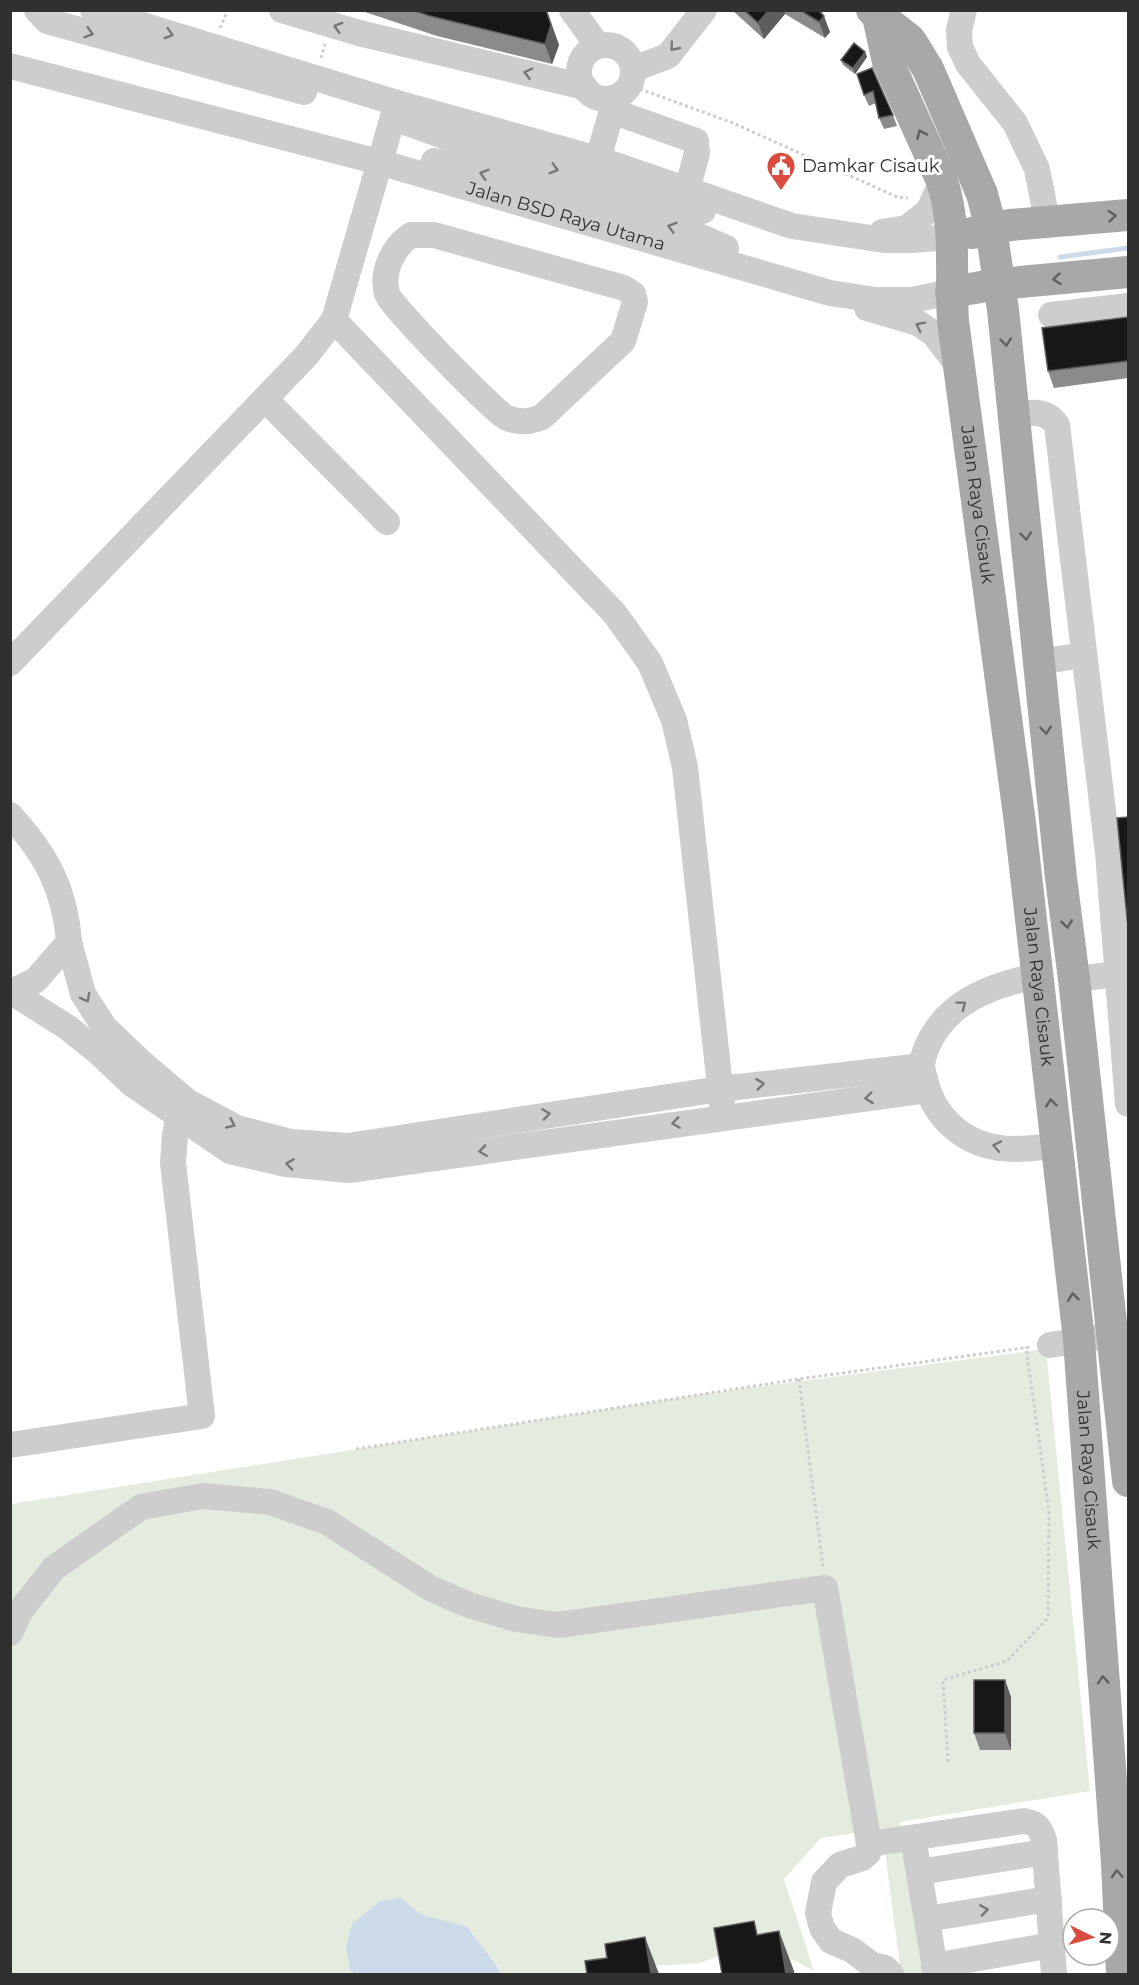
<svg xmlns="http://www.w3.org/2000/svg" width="1139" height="1985" viewBox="0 0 1139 1985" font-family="Montserrat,sans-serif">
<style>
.grass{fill:#e4ecdf}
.water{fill:#ccdaea}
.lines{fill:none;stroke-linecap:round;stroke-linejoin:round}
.stream{stroke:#ccdaea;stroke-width:5}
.path{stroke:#cdcdcd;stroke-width:3;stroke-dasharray:3 3;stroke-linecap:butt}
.minor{stroke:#cdcdcd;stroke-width:26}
.major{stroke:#a8a8a8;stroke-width:32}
.wall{fill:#8b8b8b}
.shaded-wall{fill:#5d5d5d}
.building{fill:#171717;stroke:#5d5d5d;stroke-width:1.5}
.oneway{stroke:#777}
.oneway2{stroke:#606060}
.labels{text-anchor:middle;stroke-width:6;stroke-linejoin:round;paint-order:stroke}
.poi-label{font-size:18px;fill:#303030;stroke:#fff;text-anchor:start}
.street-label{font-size:18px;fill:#303030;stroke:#fff}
</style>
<rect width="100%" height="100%" fill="#fff"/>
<path class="grass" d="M1046,1349L1090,1791L900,1822L928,1974H901L882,1829L821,1838L784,1879L814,1971L757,1941L700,1963L654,1966L630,1974H11V1504L704,1394Z"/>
<path class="water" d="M401,1898L420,1914L467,1927L498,1968L500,1974H355L350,1969L346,1947L352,1924L380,1901Z"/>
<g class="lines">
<path class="stream" d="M1060,257L1128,248"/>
<path class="path" d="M220,28L228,10
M321,58L325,44
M640,89L733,123L897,197L908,198
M799,1379L823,1567
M356,1449L799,1379L1031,1347
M948,1762L943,1680L1007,1661L1048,1618L1049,1512L1026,1347"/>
<g class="minor">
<path d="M37,10L47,21L304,92"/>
<path d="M93,10L397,103L598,159L792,226L884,240H912L951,237"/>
<path d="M282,10L359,33L585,87"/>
<path d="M572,10L598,46"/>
<path d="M964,10L959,30L960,47L968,64L1015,123L1037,169L1046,215"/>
<circle cx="606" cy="72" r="27"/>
<path id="s1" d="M10,66L379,162L830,293L876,300H912L951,292"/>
<path d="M633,69L668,56L704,10"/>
<path d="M612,111L696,141L697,153L687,190"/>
<path d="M399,120L455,140L703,211"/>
<path d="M598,159L616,97"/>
<path d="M434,161L449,164L687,231L726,248"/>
<path d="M882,232L907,228L929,210L942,181"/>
<path d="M411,235H434L624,288L633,294L635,302L623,341L542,417C529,422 521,423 507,418C496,414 390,305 387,294C381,271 393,247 411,235Z"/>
<path d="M867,308L918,323L934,334L960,368"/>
<path d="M1051,315L1128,306"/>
<path d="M334,320L615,614L650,663L674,720L685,767L722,1105"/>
<path d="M265,399L387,522"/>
<path d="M1013,416C1030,412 1046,409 1057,425L1108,853L1128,1104"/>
<path d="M1039,662L1083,655"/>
<path d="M10,663L306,356L334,320L397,103"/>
<path d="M10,815C46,854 65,889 69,942L36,980L10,993"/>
<path d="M69,942L83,994L105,1028L143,1064L188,1102L237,1128L291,1142L348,1146L720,1089L922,1066"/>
<path d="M1038,975C1007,983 974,991 950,1014C937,1026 924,1046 922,1065C922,1069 924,1075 925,1079C933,1116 962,1143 1000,1148C1018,1151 1038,1147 1055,1146"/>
<path d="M1074,979L1118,974"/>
<path d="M13,993L67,1027L97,1051L132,1084L230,1151L286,1164L349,1170L927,1090"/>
<path d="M1050,1345L1113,1335"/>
<path d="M10,1445L202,1416L173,1163L175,1135L179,1116"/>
<path d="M10,1633L21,1610L54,1568L141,1507L203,1496L270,1502L327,1522L430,1588L469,1605L516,1619L558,1625L825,1588L869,1844L868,1853L862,1858L840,1865L824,1882L818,1913L822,1928L831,1941L852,1950L872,1965L885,1968L891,1974"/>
<path d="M913,1838L936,1974"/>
<path d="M869,1844L1024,1821C1037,1823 1040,1828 1044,1840L1054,1974"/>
<path d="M919,1872L1045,1852"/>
<path d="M927,1919L1049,1899"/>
<path d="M934,1966L1052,1945"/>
</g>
<g class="major">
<path d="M872,10L910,40L928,69L982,194L991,228L1003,310L1061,878L1074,979L1128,1481"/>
<path id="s2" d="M878,16L888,62L942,181C957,226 950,275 953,321L1020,823L1079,1340L1117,1863L1122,1974"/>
<path d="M972,233L1010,225L1128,215"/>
<path d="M951,292L999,284L1128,272"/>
</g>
</g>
<path class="wall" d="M359,10H547L559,45L552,64L437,36Z
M732,10H823L822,14L830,32L825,38L785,14L764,39Z
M865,52L867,57L855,74L843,65L841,60Z
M872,68L893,115L897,126L884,129L879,118L876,103L869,106L864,95Z
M1128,317V378L1054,388L1048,371Z
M1005,1680L1011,1697V1750H980L974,1733Z"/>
<path class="shaded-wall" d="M546,10L559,45L552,64L545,44Z
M769,10H784L785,14L764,39L758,23Z
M824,16L830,32L825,38L819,22Z
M865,52L867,57L855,74L853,68Z
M1005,1680L1011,1697V1750L1005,1733Z
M779,1931L794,1971V1974H786Z
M645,1937L659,1974H651Z"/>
<path class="building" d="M412,10H546L551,25L545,44L430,16Z
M744,10H769L758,23Z
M800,10H818L824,16L819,22Z
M854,43L865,52L853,68L841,60Z
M872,68L893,115L879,118L873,91L864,95L857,74Z
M1128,317V361L1048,371L1042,328Z
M1128,817V928L1117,818Z
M974,1680H1005V1733H974Z
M754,1921L757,1935L779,1931L786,1974H722L714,1928Z
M645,1937L651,1974H587L585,1961L607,1958L605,1944Z"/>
<defs><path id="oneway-chevron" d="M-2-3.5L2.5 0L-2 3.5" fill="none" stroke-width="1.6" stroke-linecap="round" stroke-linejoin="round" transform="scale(1.5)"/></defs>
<g class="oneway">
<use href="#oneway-chevron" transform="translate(338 27) rotate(-164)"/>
<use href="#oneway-chevron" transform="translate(89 33) rotate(16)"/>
<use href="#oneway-chevron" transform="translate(169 34) rotate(17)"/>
<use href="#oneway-chevron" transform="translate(674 47) rotate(129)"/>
<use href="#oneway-chevron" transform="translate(528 73) rotate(-166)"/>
<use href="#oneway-chevron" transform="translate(554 169) rotate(16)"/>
<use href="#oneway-chevron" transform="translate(484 174) rotate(-164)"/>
<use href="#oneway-chevron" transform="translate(672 227) rotate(-164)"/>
<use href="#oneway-chevron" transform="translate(920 326) rotate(-153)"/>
<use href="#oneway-chevron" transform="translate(86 998) rotate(62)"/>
<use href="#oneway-chevron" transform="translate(962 1005) rotate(-37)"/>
<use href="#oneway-chevron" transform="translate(760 1084) rotate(-7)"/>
<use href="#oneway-chevron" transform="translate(869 1098) rotate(173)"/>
<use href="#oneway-chevron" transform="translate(546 1114) rotate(-8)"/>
<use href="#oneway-chevron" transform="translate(676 1123) rotate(172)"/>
<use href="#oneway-chevron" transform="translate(231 1124) rotate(25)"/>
<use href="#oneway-chevron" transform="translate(997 1146) rotate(-169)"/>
<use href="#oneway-chevron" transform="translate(483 1151) rotate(172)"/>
<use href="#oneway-chevron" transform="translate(290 1164) rotate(-172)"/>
<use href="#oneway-chevron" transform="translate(984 1910) rotate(-9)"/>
</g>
<g class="oneway2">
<use href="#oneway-chevron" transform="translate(921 134) rotate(-114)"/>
<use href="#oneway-chevron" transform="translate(1112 216) rotate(-5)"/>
<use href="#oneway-chevron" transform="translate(1057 279) rotate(174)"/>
<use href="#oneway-chevron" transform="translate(1006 342) rotate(84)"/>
<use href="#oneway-chevron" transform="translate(1026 536) rotate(84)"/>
<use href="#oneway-chevron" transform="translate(1046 730) rotate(84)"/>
<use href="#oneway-chevron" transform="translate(1067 924) rotate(83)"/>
<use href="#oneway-chevron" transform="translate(1051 1103) rotate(-96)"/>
<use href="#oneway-chevron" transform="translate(1073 1297) rotate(-97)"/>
<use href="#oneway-chevron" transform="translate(1103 1680) rotate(-94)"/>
<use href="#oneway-chevron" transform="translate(1117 1874) rotate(-93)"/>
</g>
<defs>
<g id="civic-pin" transform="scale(1.5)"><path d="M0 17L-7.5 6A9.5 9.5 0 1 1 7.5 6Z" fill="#da4b3e" stroke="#fff"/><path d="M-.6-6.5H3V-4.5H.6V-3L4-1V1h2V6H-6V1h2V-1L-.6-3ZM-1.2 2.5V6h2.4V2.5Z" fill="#fff"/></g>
</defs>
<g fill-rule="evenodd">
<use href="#civic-pin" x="781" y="166"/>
</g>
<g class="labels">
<g class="poi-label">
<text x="802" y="172">Damkar Cisauk</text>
</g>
<g class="street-label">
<text dy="6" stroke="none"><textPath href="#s1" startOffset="576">Jalan BSD Raya Utama</textPath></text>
<text dy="6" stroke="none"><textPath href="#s2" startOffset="504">Jalan Raya Cisauk</textPath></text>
<text dy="6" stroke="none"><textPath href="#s2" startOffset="990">Jalan Raya Cisauk</textPath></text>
<text dy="6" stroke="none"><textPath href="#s2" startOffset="1476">Jalan Raya Cisauk</textPath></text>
</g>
</g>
<rect width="1139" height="1985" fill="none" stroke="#303030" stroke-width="24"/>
<g transform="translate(1091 1937) rotate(95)"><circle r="28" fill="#ffffff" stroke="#acacac" stroke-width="1.5"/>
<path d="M0-4.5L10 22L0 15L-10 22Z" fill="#da4b3e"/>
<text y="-9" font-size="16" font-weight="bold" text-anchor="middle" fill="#303030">N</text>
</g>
</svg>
